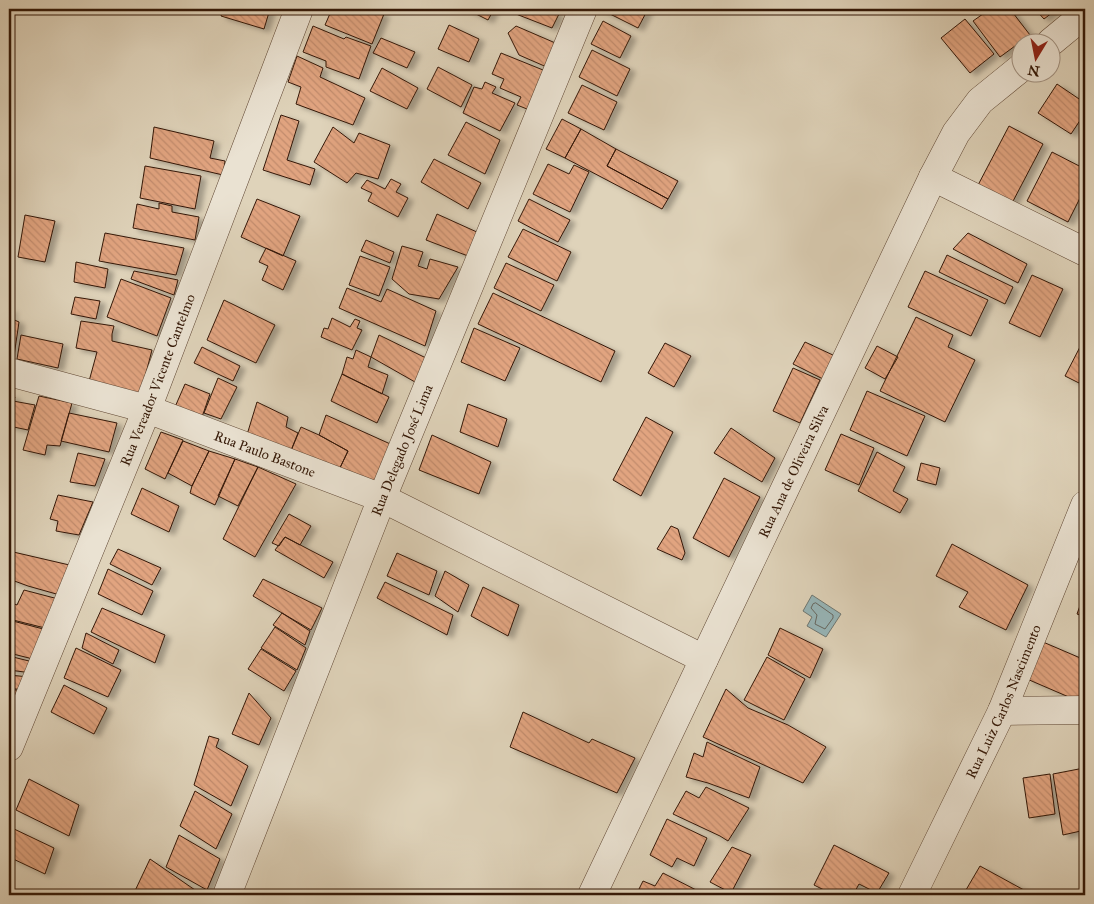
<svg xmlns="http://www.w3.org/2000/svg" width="1094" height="904" viewBox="0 0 1094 904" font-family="'IM FELL Great Primer',serif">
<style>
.water{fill:#97b6b9;stroke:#6f7772}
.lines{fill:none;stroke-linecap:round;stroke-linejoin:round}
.shore{stroke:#666760;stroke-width:1}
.building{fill:url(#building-back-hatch);stroke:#341807;filter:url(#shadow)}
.minor-casing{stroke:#5f4734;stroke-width:29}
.minor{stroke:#eae2d2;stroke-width:28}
.labels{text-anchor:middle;stroke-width:5;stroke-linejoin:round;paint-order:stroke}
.street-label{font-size:14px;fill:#341807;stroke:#eae2d2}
</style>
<defs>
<pattern id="building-back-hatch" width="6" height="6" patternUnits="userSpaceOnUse" patternTransform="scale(1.25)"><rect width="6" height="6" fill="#e1a480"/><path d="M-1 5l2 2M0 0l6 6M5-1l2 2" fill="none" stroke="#c28c6d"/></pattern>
<filter id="shadow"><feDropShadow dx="5.5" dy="3" stdDeviation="2.5" flood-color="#0004"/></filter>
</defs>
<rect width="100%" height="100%" fill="#dfd3ba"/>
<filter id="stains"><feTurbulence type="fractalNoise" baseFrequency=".004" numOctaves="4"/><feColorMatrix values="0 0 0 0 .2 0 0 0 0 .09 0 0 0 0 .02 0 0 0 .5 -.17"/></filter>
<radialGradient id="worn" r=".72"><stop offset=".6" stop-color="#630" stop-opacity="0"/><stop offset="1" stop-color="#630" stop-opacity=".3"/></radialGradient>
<path class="water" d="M812,595L841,614L826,637L807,626L812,617L803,611Z"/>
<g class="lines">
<path class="shore" d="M816,603L833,615V618L825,629L815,624L817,615L811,608L813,604Z"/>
</g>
<path class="building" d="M223,9H270L264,29L221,16Z
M332,9H370L384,14L372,44L325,25Z
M466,9H494L488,20Z
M519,9H547L559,14L552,28L516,14Z
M600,9H648L638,28Z
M990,9H1010L1030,35L1000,57L973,21Z
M1035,9H1057L1044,19Z
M965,19L994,54L970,73L941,38Z
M603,21L631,36L620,58L591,44Z
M449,25L479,39L469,62L438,49Z
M313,26L344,39L346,37L371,46L359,79L326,67V61L303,52Z
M516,26L560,45L549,68L519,55L508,33Z
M381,38L415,52L407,68L373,53Z
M592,50L630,69L617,96L579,77Z
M501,53L548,72L532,111L517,105L521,97L500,88L504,79L492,74Z
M297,56L323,68L320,77L365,98L353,125L296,104L301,87L288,82Z
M438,67L472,85L461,107L427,89Z
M382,68L418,88L407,109L370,91Z
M485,82L496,87L492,93L515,103L500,131L463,113L474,87L482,89Z
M1057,84L1085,103V113L1071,134L1038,113Z
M582,85L617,102L604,130L568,113Z
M281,115L299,121L287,160L315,169L310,185L263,170Z
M562,119L581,129L565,158L546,149Z
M466,122L500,140L485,174L448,155Z
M1009,126L1043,144L1011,205L977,187Z
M154,127L214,141L210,158L225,161L223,175L150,158Z
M333,127L354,143L359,133L390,145L378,179L356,173L347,183L314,162Z
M581,129L616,149L607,166L668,199L662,209L565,158Z
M616,149L678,181L668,199L607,166Z
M1052,152L1085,169V188L1068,222L1027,201Z
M434,159L481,183L468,209L421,182Z
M548,164L569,174L574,165L589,172L570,212L533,194Z
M145,166L201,176L195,209L140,198Z
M391,179L401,184L396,192L408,198L398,217L368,201L372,193L361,188L367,180L385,189Z
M257,199L300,216L283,256L241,237Z
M529,199L570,220L558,242L518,221Z
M159,203L172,206V212L199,217L195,240L133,228L137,204L159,209Z
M437,214L479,233L468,256L426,240Z
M25,215L55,221L45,262L18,257Z
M523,229L571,252L557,281L508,257Z
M105,233L184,248L176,275L99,261Z
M968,233L1027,264L1018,283L953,249Z
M366,240L394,252L390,263L361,251Z
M402,246L423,252L418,266L427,269L430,259L458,267L439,299L409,294L392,279Z
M266,248L296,261L283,290L262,280L268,266L259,262Z
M947,255L1013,287L1005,304L939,272Z
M360,256L390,267L379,296L349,285Z
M76,262L108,269L105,288L74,282Z
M506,263L554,285L541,311L494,288Z
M134,271L178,280L174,295L131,279Z
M925,271L988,300L971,336L908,307Z
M1032,275L1063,289L1040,337L1009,323Z
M121,279L171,298L157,336L107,317Z
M347,288L381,302L387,289L436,311L425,346L339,308Z
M493,293L615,351L601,382L478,324Z
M75,297L100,301L96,319L71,314Z
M224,300L275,325L256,363L207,340Z
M9,310H12L10,318L19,322L14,356L9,355Z
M916,317L953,335L948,347L975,360L945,422L880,391Z
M332,318L350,327L355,319L360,321L357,328L362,330L352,350L321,337L324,328L328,329Z
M81,321L114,326L112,334V341L152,350L140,396L88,385L97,352L76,348Z
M474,328L520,348L505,381L461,362Z
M21,335L63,344L58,368L17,359Z
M379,335L426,358L415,382L371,357Z
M805,342L835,356L823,379L793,364Z
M665,343L691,356L674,387L648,373Z
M1081,345L1085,347V386L1065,376Z
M877,346L898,357L885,379L865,368Z
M202,347L240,366L233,381L194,363Z
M356,350L371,357L368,367L388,375L382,394L342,374L347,357L353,359Z
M793,368L820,380L800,423L773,411Z
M342,374L389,397L377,423L331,401Z
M218,378L237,387L221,419L204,413Z
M185,384L210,394L202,417L175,407Z
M867,391L925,416L907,456L850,430Z
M9,395L15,397L9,414Z
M39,396L72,403L60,446L47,445L45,455L23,450Z
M13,401L35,405L28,430L9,426V414Z
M257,402L288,417L286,427L298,433L290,453L246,438Z
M468,404L507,419L498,447L460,432Z
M69,413L117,423L109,452L61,441Z
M326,415L397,447L375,489L338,472L348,451L319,435Z
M646,417L673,432L641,496L613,480Z
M301,427L319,435L348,451L338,472L290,453Z
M731,428L775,458L762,482L714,453Z
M161,432L183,440L165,479L145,469Z
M841,434L874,448L859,485L825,470Z
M432,435L491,462L479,494L419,470Z
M183,441L209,451L192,486L168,473Z
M209,451L235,459L215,505L190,493L192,486Z
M877,452L905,467L893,491L908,499L900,513L858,491Z
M78,453L105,459L95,486L70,482Z
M235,459L258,467L238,506L218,496Z
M921,463L940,468L936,485L917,480Z
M258,467L296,484L255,557L223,539Z
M724,478L760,497L729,557L693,538Z
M142,488L179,506L169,532L131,514Z
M58,495L93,502L79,535L56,531L58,521L50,519Z
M289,514L311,526L300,545L285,537L279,546L272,543Z
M671,526L678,529L685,553L682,560L657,549Z
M285,537L333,562L324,578L275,550Z
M952,544L1028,585L1006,630L959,607L968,592L936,576Z
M118,549L161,568L152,585L110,564Z
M9,551L78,567L67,597L28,586L9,579Z
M397,553L437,571L429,595L387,576Z
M108,569L153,591L142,615L98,594Z
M445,571L469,585L458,612L435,596Z
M263,579L322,608L311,630L253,596Z
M385,582L453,615L447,635L377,598Z
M483,587L519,605L508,636L471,616Z
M24,590L62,600L49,629L9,619V602L17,605Z
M1085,592V617L1077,614Z
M102,608L165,635L155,663L91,632Z
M282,613L310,631L305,645L273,625Z
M9,620L47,630L35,661L29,658L9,653Z
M275,627L306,648L297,670L261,648Z
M780,628L823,649L810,678L768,655Z
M86,633L119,650L113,664L82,648Z
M1043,642L1085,660V704L1027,679Z
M76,648L121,670L108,697L64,678Z
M261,649L296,671L284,691L248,669Z
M9,656L37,663L32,673L9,670Z
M767,657L805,679L784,720L744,700Z
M9,675L29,677L23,690L9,688Z
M64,685L107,708L94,734L51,712Z
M9,689L23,691L17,707L9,705Z
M726,689L748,708L788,725L826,747L803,783L703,737Z
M249,693L271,718L259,745L232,734Z
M523,712L589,743L592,739L635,758L617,793L510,747Z
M209,736L219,739L216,747L248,766L231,806L194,785Z
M707,742L760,767L749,798L708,783L686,777L694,753L703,757Z
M1084,768L1085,776V830L1063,835L1053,774Z
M1050,774L1055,814L1029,818L1023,778Z
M29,779L79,805L69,836L16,810Z
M706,787L749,808L728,841L720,836L673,814L686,791L699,798Z
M195,791L232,814L216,849L180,826Z
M667,819L707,838L694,866L677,858L672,867L650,855Z
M12,828L54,848L45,874L9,857V834Z
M179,835L220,859L207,890L166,867Z
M834,845L889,873L877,893L859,884L853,895H834L814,885Z
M732,847L751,855L731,893L710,882Z
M150,859L195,890L193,895H133Z
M980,866L1033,895H963Z
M663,873L700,892L698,895H636L643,881L655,886Z
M259,890L269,895H257Z"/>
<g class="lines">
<g class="minor-casing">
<g id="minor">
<path d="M1051,42L1085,14"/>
<path d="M933,177L1085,252"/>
<path id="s1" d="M9,372L147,409L382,498L704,659"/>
<path d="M1002,711L1085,710"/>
<path id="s2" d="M9,747L147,409L299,9"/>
<path id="s3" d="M227,895L382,498L583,9"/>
<path id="s4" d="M592,895L933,177L956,133L980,101L1022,67"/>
<path id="s5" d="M912,895L1002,711L1085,505"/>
</g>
</g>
<use href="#minor" class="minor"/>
</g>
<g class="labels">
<g class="street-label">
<text dy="5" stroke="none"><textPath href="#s2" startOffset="396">Rua Vereador Vicente Cantelmo</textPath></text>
<text dy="5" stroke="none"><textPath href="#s3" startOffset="478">Rua Delegado José Lima</textPath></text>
<text dy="5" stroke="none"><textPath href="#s1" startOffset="269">Rua Paulo Bastone</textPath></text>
<text dy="5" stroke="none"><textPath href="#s4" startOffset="469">Rua Ana de Oliveira Silva</textPath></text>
<text dy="5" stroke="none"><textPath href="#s5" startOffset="214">Rua Luiz Carlos Nascimento</textPath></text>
</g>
</g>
<rect width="1094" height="904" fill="none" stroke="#dfd3ba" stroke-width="30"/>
<rect x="10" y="10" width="1074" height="884" fill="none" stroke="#341807" stroke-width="2.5"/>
<rect x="15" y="15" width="1064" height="874" fill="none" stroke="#341807"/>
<g transform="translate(1036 58) rotate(190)"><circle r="24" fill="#eae2d2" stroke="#a19181"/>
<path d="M0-4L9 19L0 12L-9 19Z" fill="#8f2418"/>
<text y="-8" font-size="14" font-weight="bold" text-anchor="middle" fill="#341807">N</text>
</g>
<rect width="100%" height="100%" filter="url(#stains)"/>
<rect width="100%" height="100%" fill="url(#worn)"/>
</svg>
